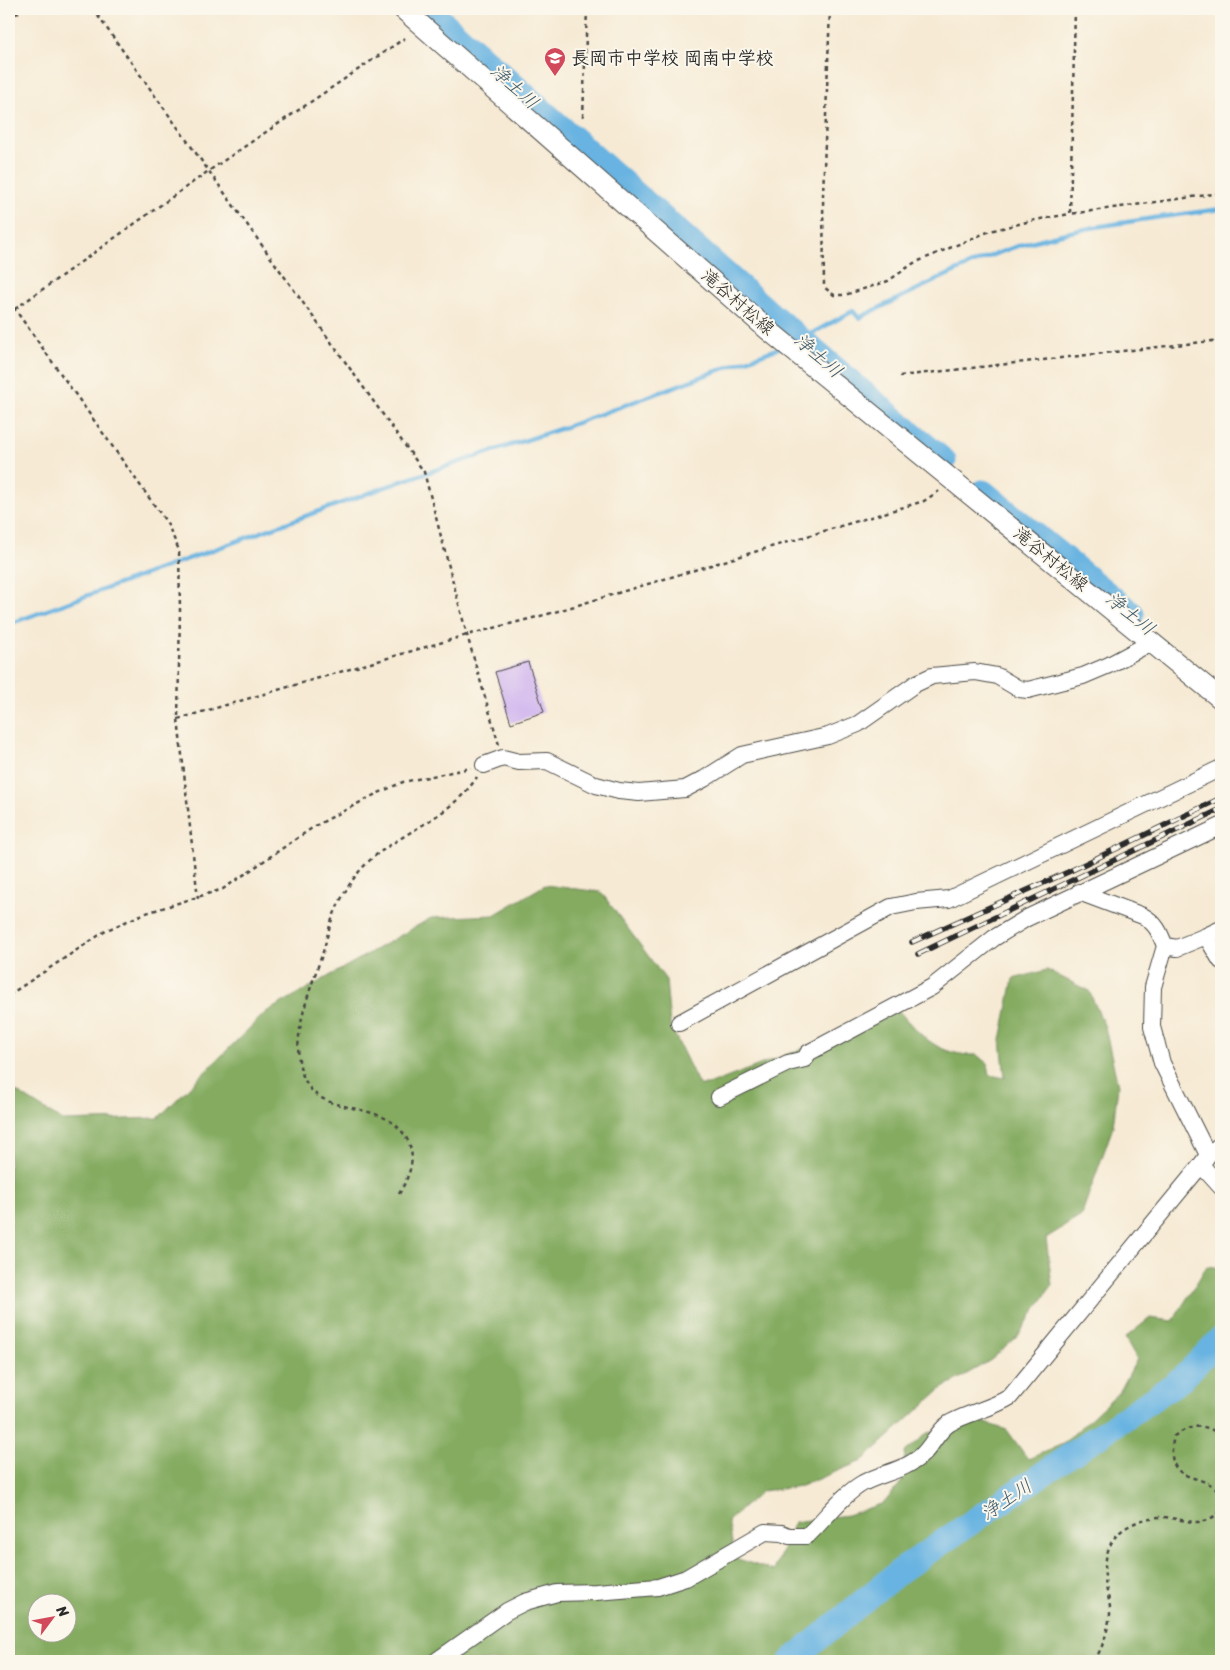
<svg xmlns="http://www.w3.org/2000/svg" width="1230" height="1670" viewBox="0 0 1230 1670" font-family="Sriracha,'Klee One',sans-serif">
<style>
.forest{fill:#84ab61;stroke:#586b46;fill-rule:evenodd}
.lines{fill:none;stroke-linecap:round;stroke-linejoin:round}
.stream{stroke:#68b3e1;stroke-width:4.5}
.river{stroke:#68b3e1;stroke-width:25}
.building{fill:#cfb2ef}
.minor-casing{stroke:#494844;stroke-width:18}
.major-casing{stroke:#494844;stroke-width:22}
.path{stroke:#494844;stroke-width:2.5;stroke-dasharray:4 4;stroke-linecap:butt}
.minor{stroke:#fff;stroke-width:16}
.major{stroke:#fff;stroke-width:20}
.rail-casing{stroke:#2b2b2b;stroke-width:5.5}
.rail{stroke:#fbf7ec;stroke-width:4;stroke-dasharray:11;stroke-linecap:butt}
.labels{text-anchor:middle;stroke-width:4;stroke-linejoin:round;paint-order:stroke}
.poi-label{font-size:18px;font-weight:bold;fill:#2b2b2b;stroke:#fbf7ec;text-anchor:start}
.street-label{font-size:18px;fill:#2b2b2b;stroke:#fbf7ec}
.water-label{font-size:19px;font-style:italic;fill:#405b6b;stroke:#fbf7ec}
</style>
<rect width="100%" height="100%" fill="#fbf7ec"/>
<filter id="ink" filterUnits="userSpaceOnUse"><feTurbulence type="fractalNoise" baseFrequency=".02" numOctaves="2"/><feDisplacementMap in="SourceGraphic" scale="10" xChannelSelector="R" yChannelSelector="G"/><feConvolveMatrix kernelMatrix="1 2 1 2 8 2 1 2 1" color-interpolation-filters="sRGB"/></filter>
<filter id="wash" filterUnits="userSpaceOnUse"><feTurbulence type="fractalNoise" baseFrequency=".0096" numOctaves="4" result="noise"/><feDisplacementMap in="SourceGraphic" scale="20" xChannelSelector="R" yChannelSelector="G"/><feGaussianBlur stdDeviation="1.12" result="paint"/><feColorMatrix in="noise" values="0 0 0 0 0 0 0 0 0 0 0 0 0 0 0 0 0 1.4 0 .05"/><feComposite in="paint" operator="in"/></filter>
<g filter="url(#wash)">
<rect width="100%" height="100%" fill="#f6ead4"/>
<path class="forest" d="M545,885L601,892L666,980L670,1025L699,1085H708L899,1011C921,1037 940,1056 977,1055L988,1064L990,1075L1005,1078L1001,1040L1013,979L1047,970L1089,991L1105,1027L1118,1086L1113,1127L1081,1216L1046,1238L1052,1285L1017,1337L991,1360L941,1389L862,1461L801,1486L762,1491L728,1521L735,1558L774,1571L794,1522L847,1515L884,1503L903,1480L905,1452L928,1433L982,1422L1007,1430L1028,1459L1063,1444L1120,1391L1137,1359L1125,1338L1150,1318L1173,1321L1207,1266L1221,1268V1661H9V1087L63,1121L158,1118L266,1012L431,918L494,915ZM38,1602H68V1632H38Z"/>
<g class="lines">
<path class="stream" d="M794,343L853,311L859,318C909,294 959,267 1012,248C1080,225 1151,219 1221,209
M9,624L402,481L563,428L779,348"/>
<path class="river" d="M428,9L773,316L944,461
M983,492L1132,614
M791,1661L900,1571L1182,1379L1221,1338"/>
</g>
<g id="blocks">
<path class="building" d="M528,662L544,712L511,723L495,672Z"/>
</g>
</g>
<g filter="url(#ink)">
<use href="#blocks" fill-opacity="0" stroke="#494844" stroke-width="1"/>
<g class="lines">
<g class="minor-casing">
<path id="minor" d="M484,765L503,758L519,762L547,761L596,785L619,791L639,793L685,789L704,779L742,755L828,736L858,724L915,684L932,676L975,672L997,676L1019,689L1028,690L1083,676L1109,665L1152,642
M1079,892L1143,916C1156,923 1160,933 1165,946L1153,987L1152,1027L1162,1063L1208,1155
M1206,936L1221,929
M1165,946L1177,948L1206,936L1221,961
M679,1023L891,907L916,902L949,899L1221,768
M719,1097L788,1063L805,1059L808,1053L932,987L994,938L1027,918L1221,826
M1201,1165L1221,1187
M436,1661L507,1611L525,1602L557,1593L596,1592L658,1587L686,1578L765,1532L782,1533L789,1536H807C825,1519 842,1495 863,1483C882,1473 906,1470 922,1455C933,1445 937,1431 950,1423C969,1412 989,1410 1010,1397L1201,1165L1208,1155L1221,1144"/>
</g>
<g class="major-casing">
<path id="major" d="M403,9L767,329L1221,699"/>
</g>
<path class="path" d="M93,9L424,472L467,635L499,745
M830,9L823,195L824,287L834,295H845L888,281L914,263L990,231L1035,220L1070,214
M1075,9L1070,214L1221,193
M9,19L23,9
M583,117L587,9
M9,301L167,523L179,550L180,610L178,719L198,899
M15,309L210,170L405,38
M900,376L1221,340
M178,719L467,635L548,614L924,501L939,491
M9,995L107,930L143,914L223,889L315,826L374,795L403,782L471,768
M399,1194C408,1178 417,1160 408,1141C387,1099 331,1117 309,1087C283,1051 311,988 323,952C327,939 329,925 335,912C344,891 357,870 376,855C410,829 453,814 477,777
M1221,1436C1205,1422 1191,1425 1174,1436C1162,1489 1204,1469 1221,1494
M1094,1661C1103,1648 1108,1630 1110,1614C1111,1603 1106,1591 1105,1580C1104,1561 1107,1540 1124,1529C1134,1522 1151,1516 1164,1517C1188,1520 1201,1529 1221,1511"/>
<use href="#minor" class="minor"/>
<use href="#major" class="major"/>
<g class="rail-casing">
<path id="rail" d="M912,942L1068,872L1221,798
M918,954L1221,809"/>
</g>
<use href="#rail" class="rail"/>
</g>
</g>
<defs>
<g id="school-pin" transform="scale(1.125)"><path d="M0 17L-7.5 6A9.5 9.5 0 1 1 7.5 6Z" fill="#d1495b" stroke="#fbf7ec"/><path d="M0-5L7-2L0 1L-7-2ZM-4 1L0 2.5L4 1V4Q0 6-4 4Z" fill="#fff"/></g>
</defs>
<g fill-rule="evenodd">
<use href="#school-pin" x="555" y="58"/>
</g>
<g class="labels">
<g class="poi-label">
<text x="571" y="64">長岡市中学校 岡南中学校</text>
</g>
<g class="street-label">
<text transform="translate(738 302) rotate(41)" y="6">滝谷村松線</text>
<text transform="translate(1051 559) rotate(39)" y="6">滝谷村松線</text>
</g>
<g class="water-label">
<text transform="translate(515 86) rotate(42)" y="7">浄土川</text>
<text transform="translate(819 355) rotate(41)" y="7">浄土川</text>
<text transform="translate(1131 613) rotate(39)" y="7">浄土川</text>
<text transform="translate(1006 1499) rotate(-34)" y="7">浄土川</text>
</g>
</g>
<rect width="1230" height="1670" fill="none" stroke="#fbf7ec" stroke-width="30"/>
<g transform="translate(52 1618) rotate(58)"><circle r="24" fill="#fbf7ec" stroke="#a8a59f"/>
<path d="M0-4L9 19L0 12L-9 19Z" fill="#d1495b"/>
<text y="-8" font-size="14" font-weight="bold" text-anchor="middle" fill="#2b2b2b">N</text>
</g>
</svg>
